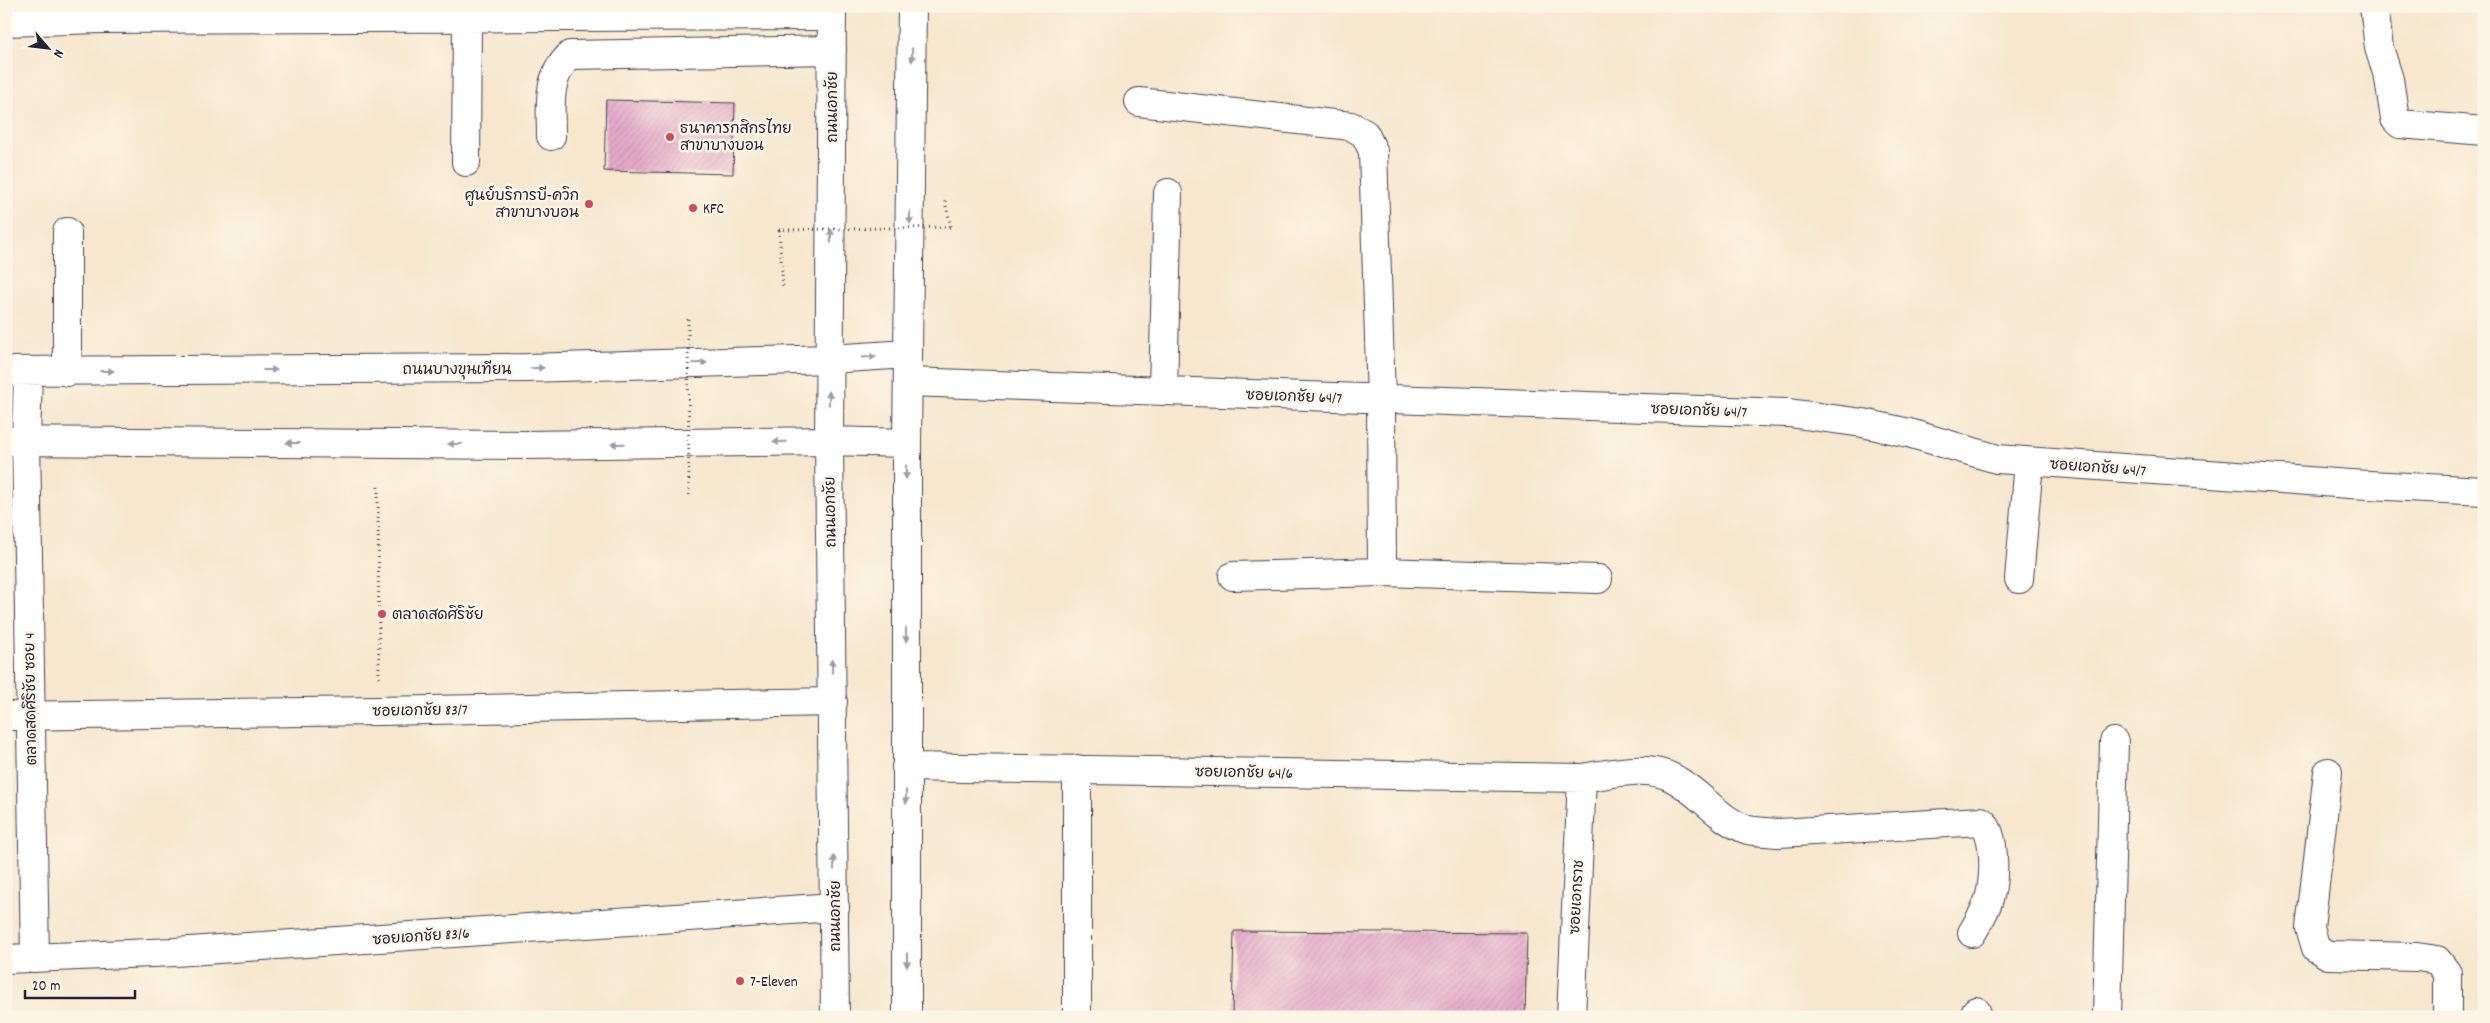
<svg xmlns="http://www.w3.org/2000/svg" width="2490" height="1023" viewBox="0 0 2490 1023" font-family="Dekko,'Playpen Sans Thai',sans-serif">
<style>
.building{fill:url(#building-hatch)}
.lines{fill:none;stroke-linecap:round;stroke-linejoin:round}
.minor-casing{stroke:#424051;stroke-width:30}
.major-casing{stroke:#424051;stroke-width:30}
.path{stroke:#424051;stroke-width:3;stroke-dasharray:1 4;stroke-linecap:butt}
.minor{stroke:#fff;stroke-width:28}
.major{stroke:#fff;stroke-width:28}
.path-bridge{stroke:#424051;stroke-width:3;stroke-dasharray:1 4;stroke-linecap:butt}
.oneway{fill:#9c9ca7}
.poi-dot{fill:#d1495b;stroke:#fcf5e5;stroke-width:2}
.labels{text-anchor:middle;stroke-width:5;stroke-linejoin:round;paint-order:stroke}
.street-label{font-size:15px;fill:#22223b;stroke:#fcf5e5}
.poi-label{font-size:15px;fill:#22223b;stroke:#fcf5e5;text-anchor:start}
</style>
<defs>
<pattern id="building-hatch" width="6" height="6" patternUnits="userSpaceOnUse" patternTransform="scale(1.25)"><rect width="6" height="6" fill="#e5a9c9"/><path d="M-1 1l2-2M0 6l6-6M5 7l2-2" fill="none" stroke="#c491ae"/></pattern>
</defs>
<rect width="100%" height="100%" fill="#fcf5e5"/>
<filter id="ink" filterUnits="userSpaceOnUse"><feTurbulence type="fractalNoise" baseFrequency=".02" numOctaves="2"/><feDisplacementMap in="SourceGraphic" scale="10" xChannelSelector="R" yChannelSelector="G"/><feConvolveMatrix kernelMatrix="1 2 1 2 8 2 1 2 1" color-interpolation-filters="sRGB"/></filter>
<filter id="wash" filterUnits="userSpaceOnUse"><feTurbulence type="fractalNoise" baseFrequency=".0096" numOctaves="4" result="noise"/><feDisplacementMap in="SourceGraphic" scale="20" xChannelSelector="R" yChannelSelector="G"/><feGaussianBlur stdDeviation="1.12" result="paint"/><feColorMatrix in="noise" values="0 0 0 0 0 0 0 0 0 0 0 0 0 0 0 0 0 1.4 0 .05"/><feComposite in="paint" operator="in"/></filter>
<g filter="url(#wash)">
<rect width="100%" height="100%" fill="#f6e7ce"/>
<g id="blocks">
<path class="building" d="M606,100L735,103L733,174L604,171Z
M1234,931L1527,933L1525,1017H1232Z"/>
</g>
</g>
<g filter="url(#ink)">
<use href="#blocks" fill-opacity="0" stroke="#424051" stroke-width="1"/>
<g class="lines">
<g class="minor-casing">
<path id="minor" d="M2374,6L2379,48L2389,79L2395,119L2400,124L2484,131
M6,22L100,19L832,16
M1139,102L1351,126L1365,134L1373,151L1381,399L1382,572L1598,579
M551,136C551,106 546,78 570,55L832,50
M466,162L467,17
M67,232V372
M908,382L1789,413L1863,423L1909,433L1997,459L2350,484L2484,491
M1163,391L1168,193
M26,441L35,958
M1233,576L1382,572
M2019,579L2029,462
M6,716L379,711L833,702
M906,767L1582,778C1610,774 1647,764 1673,778C1700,792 1718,820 1748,830C1758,832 1769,832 1779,833L1981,821C1997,833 1995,884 1988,902C1984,913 1978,923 1972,933
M1077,769V1017
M2328,772L2310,928L2316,948L2328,955L2417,957L2437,960L2447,973V1017
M6,959L175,952L835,907
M1976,1011L1977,1017
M1571,1017L1582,778
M2107,1017L2114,742"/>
</g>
<g class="major-casing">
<path id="major" d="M832,6L829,441L835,1017
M6,371L527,368L830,359L908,354
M6,441L526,445L829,441L907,443
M26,441L28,372
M907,1017V443L912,6"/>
</g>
<path class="path" d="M945,201L951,227
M779,230L783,287
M378,487L379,679"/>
<use href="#minor" class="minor"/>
<use href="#major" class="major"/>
<path class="path-bridge" d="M779,230L951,227
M688,319L689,498"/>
</g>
<defs><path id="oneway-solid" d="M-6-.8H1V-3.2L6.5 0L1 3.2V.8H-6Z" transform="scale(1.25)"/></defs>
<g class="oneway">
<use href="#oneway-solid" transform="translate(912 55) rotate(91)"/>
<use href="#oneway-solid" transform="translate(910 217) rotate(91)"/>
<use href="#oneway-solid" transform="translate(831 236) rotate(-90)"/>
<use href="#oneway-solid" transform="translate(869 357) rotate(-4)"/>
<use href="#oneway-solid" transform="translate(700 363) rotate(-2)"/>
<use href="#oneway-solid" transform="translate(537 368) rotate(-2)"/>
<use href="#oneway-solid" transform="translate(270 370)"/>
<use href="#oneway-solid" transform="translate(107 371)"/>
<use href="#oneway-solid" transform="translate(829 398) rotate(-89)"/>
<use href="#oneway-solid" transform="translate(780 442) rotate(179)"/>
<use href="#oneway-solid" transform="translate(293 443) rotate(-180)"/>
<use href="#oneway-solid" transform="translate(455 444) rotate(-180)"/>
<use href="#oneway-solid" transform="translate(618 444) rotate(179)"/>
<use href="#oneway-solid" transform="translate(906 472) rotate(90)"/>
<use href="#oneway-solid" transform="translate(906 635) rotate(90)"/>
<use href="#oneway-solid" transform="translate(832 666) rotate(-91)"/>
<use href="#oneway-solid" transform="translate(906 797) rotate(90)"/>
<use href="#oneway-solid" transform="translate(834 863) rotate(-91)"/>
<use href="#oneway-solid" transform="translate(907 960) rotate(90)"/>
</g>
</g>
<g class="poi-dot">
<circle cx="670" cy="137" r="5"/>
<circle cx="589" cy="204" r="5"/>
<circle cx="693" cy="208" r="5"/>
<circle cx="382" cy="614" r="5"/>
<circle cx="740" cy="981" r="5"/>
</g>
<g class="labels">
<g class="street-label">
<text transform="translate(832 107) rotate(-90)" y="5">ถนนเอกชัย</text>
<text x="457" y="374">ถนนบางขุนเทียน</text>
<text transform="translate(1294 396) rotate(2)" y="5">ซอยเอกชัย 64/7</text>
<text transform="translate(1699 410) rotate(2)" y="5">ซอยเอกชัย 64/7</text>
<text transform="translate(2098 467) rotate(4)" y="5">ซอยเอกชัย 64/7</text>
<text transform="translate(830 512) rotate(-91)" y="5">ถนนเอกชัย</text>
<text transform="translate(30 699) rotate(-91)" y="5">ตลาดสดศิริชัย ซอย 4</text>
<text transform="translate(420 710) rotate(-1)" y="5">ซอยเอกชัย 83/7</text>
<text transform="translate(1244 772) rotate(1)" y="5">ซอยเอกชัย 64/6</text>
<text transform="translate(1576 897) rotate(-87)" y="5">ซอยเอกราช</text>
<text transform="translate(835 916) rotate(-90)" y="5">ถนนเอกชัย</text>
<text transform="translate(421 936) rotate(-4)" y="5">ซอยเอกชัย 83/6</text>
</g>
<g class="poi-label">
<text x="680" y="133">ธนาคารกสิกรไทย<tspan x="680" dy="17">สาขาบางบอน</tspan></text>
<text x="579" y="200" text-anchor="end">ศูนย์บริการบี-ควิก<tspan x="579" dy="17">สาขาบางบอน</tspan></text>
<text x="703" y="213">KFC</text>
<text x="392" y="619">ตลาดสดศิริชัย</text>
<text x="750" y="986">7-Eleven</text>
</g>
</g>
<rect width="2490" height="1023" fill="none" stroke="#fcf5e5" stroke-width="25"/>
<g transform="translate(48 48) rotate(118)" stroke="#fcf5e5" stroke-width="4" paint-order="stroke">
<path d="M0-4L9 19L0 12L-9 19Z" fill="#22223b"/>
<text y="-8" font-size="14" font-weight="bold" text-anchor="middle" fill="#22223b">N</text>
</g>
<path d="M25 990v8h110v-8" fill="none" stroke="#22223b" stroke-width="2.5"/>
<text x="32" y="990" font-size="15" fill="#22223b" stroke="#fcf5e5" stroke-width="4" paint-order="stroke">20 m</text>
</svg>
